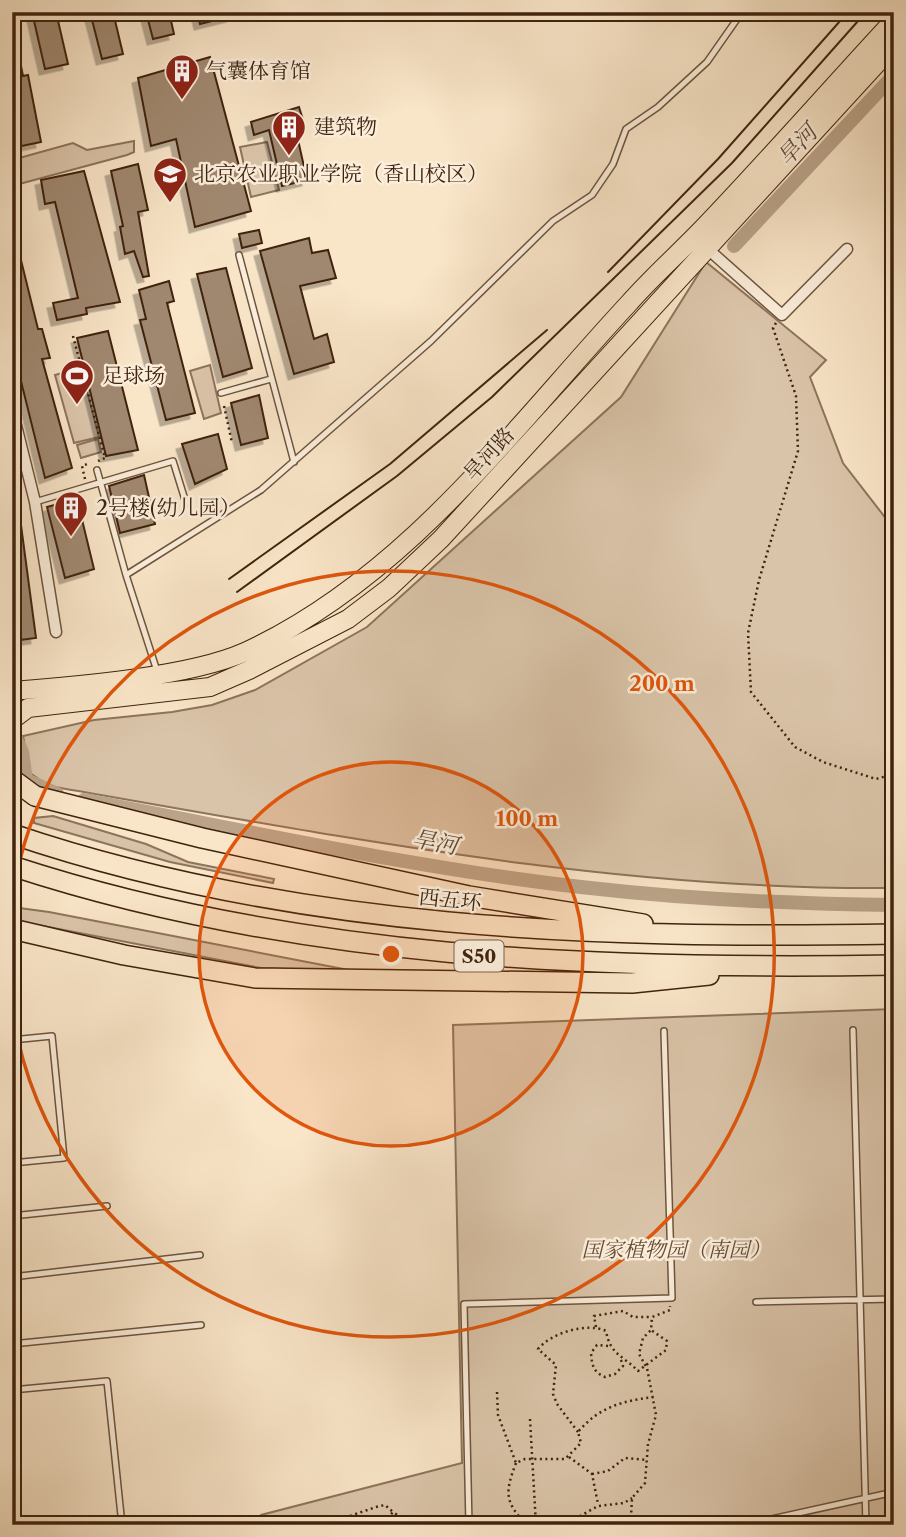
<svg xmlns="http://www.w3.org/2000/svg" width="906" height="1537" viewBox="0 0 906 1537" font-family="'Libre Caslon Text','Noto Serif SC',serif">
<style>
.green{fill:#dac4a9;stroke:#8d745c;stroke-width:2}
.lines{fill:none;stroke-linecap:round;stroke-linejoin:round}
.canal{stroke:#baa389;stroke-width:14}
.building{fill:#a0886f;stroke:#40230f;stroke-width:2;filter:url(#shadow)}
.service-casing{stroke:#6e543d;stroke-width:8}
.minor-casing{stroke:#6e543d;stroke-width:13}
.primary-casing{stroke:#40230f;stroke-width:20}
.motorway-casing{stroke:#40230f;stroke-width:22}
.path{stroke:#40230f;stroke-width:2.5;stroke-dasharray:2 3.5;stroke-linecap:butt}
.service{stroke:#fbeedb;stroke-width:5}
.minor{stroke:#fbeedb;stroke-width:10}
.primary{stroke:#f9e5c8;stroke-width:18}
.motorway{stroke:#f9e5c8;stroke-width:19}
.tram{stroke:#40230f;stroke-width:2}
.ring{fill:none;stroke:#e0560c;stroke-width:3.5}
.labels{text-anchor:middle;stroke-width:5;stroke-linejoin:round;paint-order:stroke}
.shield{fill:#fbeedb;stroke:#78604c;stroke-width:2}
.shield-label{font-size:19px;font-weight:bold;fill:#40230f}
.poi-label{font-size:21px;fill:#40230f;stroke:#fbeedb;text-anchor:start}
.street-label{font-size:21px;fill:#40230f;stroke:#fbeedb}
.park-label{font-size:21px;font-style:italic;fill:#664b36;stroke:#fbeedb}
.water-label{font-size:23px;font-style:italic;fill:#654934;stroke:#fbeedb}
.centre{fill:#e0560c;stroke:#fbeedb;stroke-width:3.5}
.ring-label{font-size:21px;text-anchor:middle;font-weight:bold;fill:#e0560c;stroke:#fbeedb;stroke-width:5;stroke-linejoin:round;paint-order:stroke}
</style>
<defs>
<filter id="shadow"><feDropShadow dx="-5.5" dy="5.5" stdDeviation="0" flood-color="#0004"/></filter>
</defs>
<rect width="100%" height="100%" fill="#f9e5c8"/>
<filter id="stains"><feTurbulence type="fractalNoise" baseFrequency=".00286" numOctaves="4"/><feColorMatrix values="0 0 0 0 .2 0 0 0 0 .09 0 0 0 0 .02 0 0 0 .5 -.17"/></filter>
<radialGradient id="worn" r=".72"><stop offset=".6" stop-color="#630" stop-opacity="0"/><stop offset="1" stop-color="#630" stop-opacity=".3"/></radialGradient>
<path class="green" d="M134,141V152L127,155L12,186V160L73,143L87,150Z
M267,142L279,190L251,197L240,147Z
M706,262L826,360L810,377L843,463L894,529V888C609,891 328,834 49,786L30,773L23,736L94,720L172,712L212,705L255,690L367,627L621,397Z
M210,365L221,413L204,419L190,371Z
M81,368L99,437L74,443L55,375Z
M98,439L101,452L81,458L77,445Z
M53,816L146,844L188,862L274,879L273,883L170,862L34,823V818Z
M12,907L49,912L359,972L261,968L12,920Z
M894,1009V1525H254L261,1515L462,1463L453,1025Z"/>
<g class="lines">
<path class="canal" d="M734,246L894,75
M12,731L22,752L26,780L57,794
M84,800C249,831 414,868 581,887C685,899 789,904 894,905"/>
</g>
<path class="building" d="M32,12H56L68,64L45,69Z
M90,12H113L123,54L102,59Z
M146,12H169L174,34L153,39Z
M197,12H231L232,16L200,24Z
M12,46H17L23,76L28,75L41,142L12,148Z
M210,57L251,211L195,227L176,139L151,146L138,78Z
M299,107L303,120L294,122L307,180L282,186L269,130L254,135L251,122Z
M138,164L148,210L138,212L149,276L143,277L134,251L125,254L120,227L123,226L111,171Z
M84,171L120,302L86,308L87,314L57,320L53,303L78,298L55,202L45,204L41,180Z
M259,230L262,243L242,248L239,234Z
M309,238L312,253L328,250L336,278L300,286L314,339L327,334L334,362L294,374L260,251Z
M16,240L38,329H42L50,358L42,359L72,468L45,478L12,345V335L17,334L12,315V241Z
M226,268L252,368L223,377L197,274Z
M169,281L174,301L167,303L195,413L166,420L140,320L146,319L139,290Z
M108,331L138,450L106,456L77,338Z
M259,395L268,438L241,445L231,403Z
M218,434L227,469L195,484L182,444Z
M144,475L155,524L120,533L109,486Z
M77,499L94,569L65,578L47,507Z
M12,510H19L36,638L12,641Z"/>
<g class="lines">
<g class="service-casing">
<path id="service" d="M239,255L294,462
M221,393L271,379
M97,470L126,575
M35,502L173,461L186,503
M157,671L126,575L261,490L431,341L553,221L592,195L613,164L626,129L658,107L707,62L742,12
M853,1030L866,1525
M12,1040L52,1036L64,1158L12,1163
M12,1216L107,1206
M12,1277L200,1255
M756,1302L894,1299
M12,1344L201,1325
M12,1390L107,1381L122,1525
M469,1525L464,1304L672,1298L664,1031
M744,1525L894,1492"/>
</g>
<g class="minor-casing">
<path id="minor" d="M709,250L782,315L847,249
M12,409L35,502L56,632"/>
</g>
<g class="primary-casing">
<path id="primary" d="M12,691C75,686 189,677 245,652C407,577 512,429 630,302C653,276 679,253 703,228C768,160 830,89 894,20
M12,720L28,708L210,687L249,670L348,619L389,588L441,539L894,45"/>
</g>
<g class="motorway-casing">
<path id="motorway" d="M12,779L35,796L202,838L469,896L643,924
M12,834C295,930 598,939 894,934
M12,866C296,959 598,970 894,965
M12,929L124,955L255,978L632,983L709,975"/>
</g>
<path class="path" d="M776,323L773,328L796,396L798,451L759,580L748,633L751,692L795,747L823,762L876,779L894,774
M73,336L105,458L98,461
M224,406L232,443
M85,479L82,466L90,463
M596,1327L594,1316L623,1311L633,1317H651
M608,1346L597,1345L591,1353C592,1365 593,1372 605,1377L615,1374L623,1366L621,1360
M497,1392L498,1415L516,1463L525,1459H565L581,1443L578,1432C599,1407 622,1401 654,1397
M530,1419L536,1525
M578,1432L557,1404L553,1394L556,1365L538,1349C551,1333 587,1322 606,1331C610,1355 624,1356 638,1371L666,1350L667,1341L651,1330
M569,1457L592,1474L598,1504
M516,1463C505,1492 504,1502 527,1525
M592,1474L608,1471L625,1458L647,1460
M585,1515L589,1525
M324,1525L376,1507L385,1505L393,1512
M389,1525L384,1522L393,1512L403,1519L414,1516L423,1518L425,1525
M537,1525L573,1520L598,1506L624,1503L632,1498
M622,1525L631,1517L632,1498L645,1483L648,1444L656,1415L647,1368L639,1354L643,1338L651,1330L652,1317L670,1310V1306"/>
<use href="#service" class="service"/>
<use href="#minor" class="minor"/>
<use href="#primary" class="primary"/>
<use href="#motorway" class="motorway"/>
<path class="tram" d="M608,272L718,159L848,12
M229,579L390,464L547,330
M237,592L397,476L492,397L732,163L866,12"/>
</g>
<circle cx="391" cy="954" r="192" fill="#e0560c" fill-opacity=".12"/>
<g class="ring">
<circle cx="391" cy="954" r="192"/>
<path d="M13 894A383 383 0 1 1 13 1014"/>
</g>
<defs>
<g id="building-pin" transform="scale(1.75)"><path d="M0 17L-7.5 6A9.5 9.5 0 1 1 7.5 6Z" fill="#8f2418" stroke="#fbeedb"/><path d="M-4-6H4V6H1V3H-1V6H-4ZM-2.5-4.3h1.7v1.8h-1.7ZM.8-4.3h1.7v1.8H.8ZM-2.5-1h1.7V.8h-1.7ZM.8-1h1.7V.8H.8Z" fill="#fff"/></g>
<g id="school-pin" transform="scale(1.75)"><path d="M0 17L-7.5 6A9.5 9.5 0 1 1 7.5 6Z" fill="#8f2418" stroke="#fbeedb"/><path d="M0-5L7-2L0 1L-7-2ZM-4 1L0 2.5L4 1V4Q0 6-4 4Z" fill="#fff"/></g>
<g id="stadium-pin" transform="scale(1.75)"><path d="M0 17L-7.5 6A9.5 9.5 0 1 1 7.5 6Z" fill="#8f2418" stroke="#fbeedb"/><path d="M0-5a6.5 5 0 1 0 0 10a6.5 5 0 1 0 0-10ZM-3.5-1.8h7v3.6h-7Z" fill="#fff"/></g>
</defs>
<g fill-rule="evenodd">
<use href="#building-pin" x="182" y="71"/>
<use href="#building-pin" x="289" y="127"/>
<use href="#school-pin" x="170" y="174"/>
<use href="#stadium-pin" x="77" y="376"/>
<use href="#building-pin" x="71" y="508"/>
</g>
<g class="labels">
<rect class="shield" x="454.5" y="940.5" width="49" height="31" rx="5"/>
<g class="shield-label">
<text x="479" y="963">S50</text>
</g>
<g class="poi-label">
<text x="206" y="78">气囊体育馆</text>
<text x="314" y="134">建筑物</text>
<text x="194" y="181">北京农业职业学院（香山校区）</text>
<text x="102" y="383">足球场</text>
<text x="96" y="515">2号楼(幼儿园）</text>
</g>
<g class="street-label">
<text transform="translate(489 454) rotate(-48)" y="7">旱河路</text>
<text transform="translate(450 900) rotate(6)" y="7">西五环</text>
</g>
<g class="park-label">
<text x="676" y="1257">国家植物园（南园）</text>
</g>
<g class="water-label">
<text transform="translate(797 145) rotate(-47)" y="8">旱河</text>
<text transform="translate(435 842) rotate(11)" y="8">旱河</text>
</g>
</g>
<circle cx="391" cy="954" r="10" class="centre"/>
<g class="ring-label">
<text x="662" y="691">200 m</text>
<text x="527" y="826">100 m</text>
</g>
<rect width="906" height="1537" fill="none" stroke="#f9e5c8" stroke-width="42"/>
<rect x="14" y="14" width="878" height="1509" fill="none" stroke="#40230f" stroke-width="3.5"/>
<rect x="21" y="21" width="864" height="1495" fill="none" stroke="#40230f" stroke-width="2"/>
<rect width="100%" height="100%" filter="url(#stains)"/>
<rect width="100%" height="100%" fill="url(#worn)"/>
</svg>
